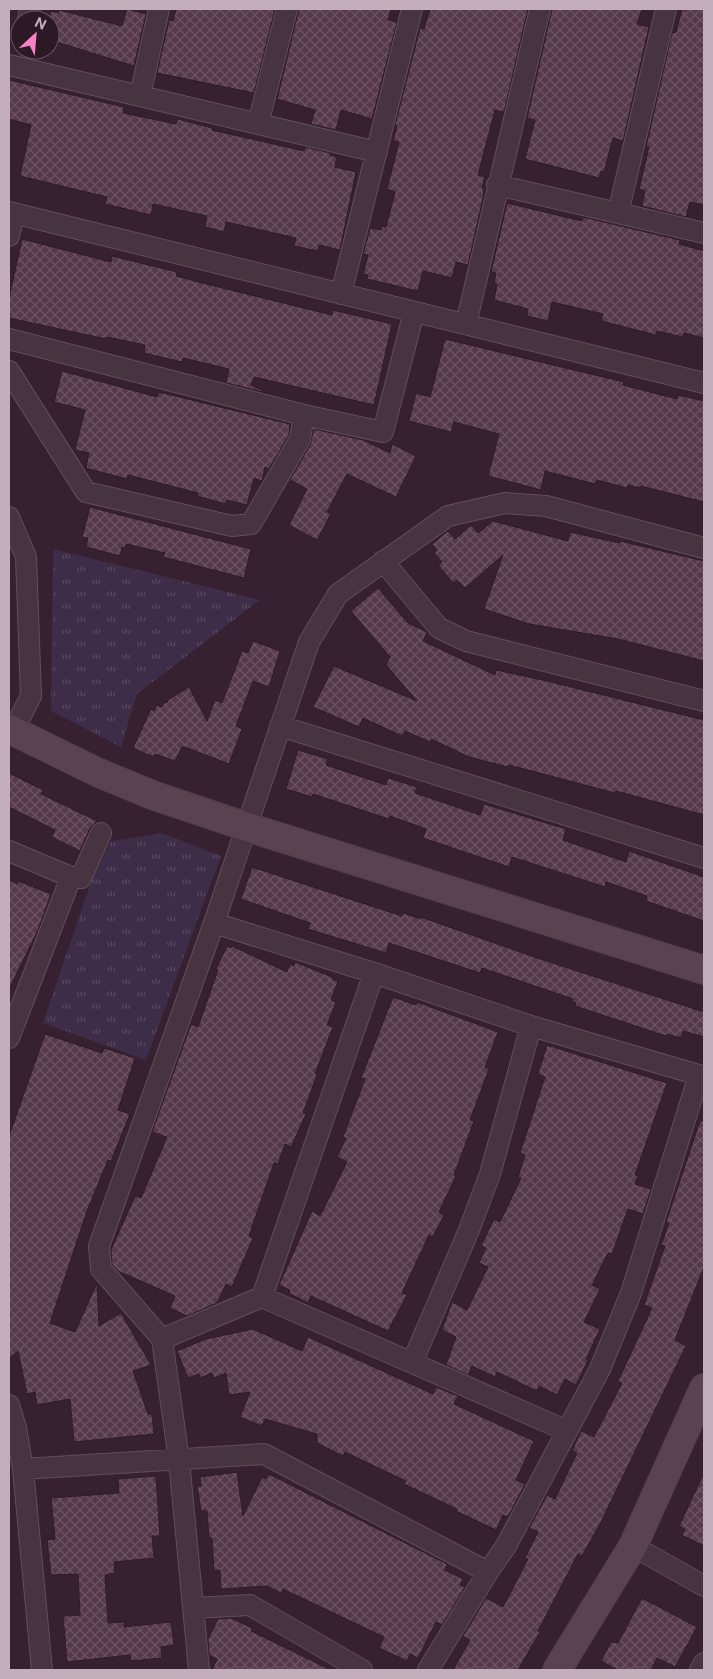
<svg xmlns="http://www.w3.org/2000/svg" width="713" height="1679" viewBox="0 0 713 1679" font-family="'Public Sans',sans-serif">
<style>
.park{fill:url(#park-tufts)}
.building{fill:url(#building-cross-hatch);stroke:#2f1b27}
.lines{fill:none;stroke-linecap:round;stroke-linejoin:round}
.street-casing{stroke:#634e5b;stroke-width:22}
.secondary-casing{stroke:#523d49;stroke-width:30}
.street{stroke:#483441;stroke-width:20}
.secondary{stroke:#5b4251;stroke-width:28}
</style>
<defs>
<pattern id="park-tufts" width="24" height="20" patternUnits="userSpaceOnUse" patternTransform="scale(1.25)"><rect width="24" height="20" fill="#3e2d48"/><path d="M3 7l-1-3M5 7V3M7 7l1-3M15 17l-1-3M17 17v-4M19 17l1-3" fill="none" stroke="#584960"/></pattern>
<pattern id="building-cross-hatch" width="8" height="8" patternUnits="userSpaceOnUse" patternTransform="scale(1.25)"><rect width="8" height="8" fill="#56394b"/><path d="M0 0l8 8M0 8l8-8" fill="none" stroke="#6d5363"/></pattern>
</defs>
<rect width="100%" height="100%" fill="#37202f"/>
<path class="park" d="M53,549L260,600L137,694L121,747L51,711Z
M162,833L221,856L146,1060L43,1023L91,882L111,841Z"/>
<path class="building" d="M127,9L146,14L134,66L50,40V11L58,13L59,10L122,26Z
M176,9H275L254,93L157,73L169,20L173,21Z
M299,9H391L388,20L397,22L372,119L341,110L336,130L311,124L315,110L277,99Z
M430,9H528L504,112L495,110L478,175L485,177L482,188L484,189L483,198L468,265L456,262L452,278L423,271L418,291L367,279L368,275L363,274L368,255L363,254L370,228L381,230L382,226L386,227L395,192L387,189L399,142L393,141L397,126L395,125L420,28L424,29Z
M552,9H642L637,24L649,27L623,141L613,138L604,172L601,171L599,178L525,159L535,120L527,118Z
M682,9H704V205L690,202L686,217L642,206L645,191L639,189L649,147H646L672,33L676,32Z
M9,80L124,107L123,113L176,124L178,119L212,128V130L304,151L305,147L331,153L330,155L337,157L335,167L356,172L340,250L319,245L318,251L294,246L296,238L226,222L224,232L205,227L207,216L153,204L151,215L105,204L107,197L20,176L31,125L9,119Z
M507,203L582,221L583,217L680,240L679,244L704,251V338L684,333L683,337L657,331L656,335L601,321L603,314L552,302L548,321L527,316L528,309L494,300L497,284L494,283L496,273L491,272Z
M22,239L111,262L112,256L177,272L176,276L202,283L332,315L333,310L392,324L374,405L254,377L251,385L268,393L226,383L229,369L183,358L182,362L144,353L145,345L107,337L106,339L9,318V298Z
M445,339L624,382L623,385L677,399L678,395L704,401V502L641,486V488L628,485L627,488L597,480L595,484L545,471L541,490L488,476L499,434L454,422L451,432L409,421L416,393L430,397Z
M62,371L157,397L159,392L290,424L289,435L269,469L265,467L262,481L254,478L247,505L227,500L226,504L197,496L198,493L128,475L127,479L89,469L86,468L89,453L75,450L85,410L54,402Z
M314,429L363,440L390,453L392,444L416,456L396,497L347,474L327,512L331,514L317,540L289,525L307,489L290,480L310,445Z
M90,507L251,549L244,578L163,557L165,553L126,544L125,548L122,547L120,556L86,547L88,538L82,537Z
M493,521L568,541L570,532L619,543L620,541L704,561V661L618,639L529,624L484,609L503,555L465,588L457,580L453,583L438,565L442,562L434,553L437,550L432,544L448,531L455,539L471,525L478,533Z
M378,588L408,623L427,632L423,641L495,675L496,670L547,681L704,720V815L616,791L615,793L509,765L508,767L469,757L431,739L430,742L405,731L402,736L363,718L359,727L313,707L334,666L417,701L386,665L390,657L351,611Z
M253,641L280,651L269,687L253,681L236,726L242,729L229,764L185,747H182L175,761L155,754L153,757L133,748L151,709L154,711L157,705L162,707L165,702L167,703L168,700L189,687L207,721L215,700L222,703L242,651L248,653Z
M298,750L328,759L326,765L386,785L388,778L417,787L415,793L480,815L484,804L566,829L563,840L626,862L629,851L704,877V921L646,901L647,896L606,882L605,887L512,857L509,867L423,838L426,829L390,816L389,819L313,794L312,797L286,789Z
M9,773L43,790L41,794L97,821L90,828L80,851L52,837L55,830L9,807Z
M252,867L402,916L403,913L421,919V917L534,957L704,1012V1037L683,1031L681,1038L667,1034L666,1036L575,1006L576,1003L572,1002L573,999L482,968L480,973L389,943L386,953L308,929L310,923L241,899Z
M9,880L17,884L18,881L51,894L38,930L9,989Z
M227,946L231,948L232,946L287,972L290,964L294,966L295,962L332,977V979L338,981L331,1000L336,1002L327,1025L333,1027L315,1074L317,1075L303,1113L306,1114L291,1147L285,1144L278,1164L274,1163L249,1236L253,1238L232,1287L226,1284L217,1303L187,1316L170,1308L175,1296L118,1271L112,1264L111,1250L135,1196L141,1198L167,1137L152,1132L191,1024L198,1027L218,970L216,969Z
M393,997L416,1005L417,1002L498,1032L485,1067L489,1069L470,1120L474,1121L454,1175L456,1176L439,1212L444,1215L433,1237L429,1235L402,1293L407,1295L388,1331L311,1296L308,1303L289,1293L290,1290L279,1285L312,1211L320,1216L347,1162L337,1157L346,1138L343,1137L365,1079L361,1078Z
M45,1034L102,1053L104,1048L135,1058L118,1110L130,1114L111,1161L108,1160L87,1211L50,1323L75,1332L97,1283L99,1326L121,1313L151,1365L133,1371L148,1414H152L154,1434L74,1442L70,1399L37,1405L35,1392L27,1394L18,1351L9,1359V1136Z
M547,1045L667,1083L635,1175L638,1176L635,1184L651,1189L643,1214L628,1209L612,1254L608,1253L592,1285L600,1289L584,1322L600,1329L586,1359L588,1360L576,1385L565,1379L557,1395L539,1386L537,1391L497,1372L495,1377L472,1366L468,1375L446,1365L456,1337L442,1330L452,1302L467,1310L488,1267L479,1263L486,1248L481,1246L494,1219L500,1222L521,1178L518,1177L525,1155L520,1153L545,1077L538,1074Z
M700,1121H704V1267L675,1340L686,1346L601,1522L582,1556L578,1554L538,1631L540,1632L518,1670H453L470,1640L463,1636L486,1598L503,1607L528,1559L525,1558L538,1532L529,1528L547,1495L555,1499L577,1453L572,1451L581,1431L594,1437L622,1383L618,1381L652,1308L644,1305L665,1246L661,1245L669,1223L666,1222Z
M253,1329L302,1351L308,1337L433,1394L436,1387L458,1396L454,1404L534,1441L516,1480L525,1484L508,1517L503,1515L496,1530L456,1511L457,1509L404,1484L406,1481L372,1465L345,1452L343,1456L317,1443V1434L265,1419L262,1426L240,1417L250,1392L229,1395L226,1373L214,1378L212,1373L200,1378L199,1374L188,1378L177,1351L206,1339Z
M237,1472L243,1516L262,1477L266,1479L269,1474L447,1564L445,1570L463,1579L460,1585L465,1587L442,1625L436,1622L418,1658L410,1654L407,1661L379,1648L384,1637L283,1589L281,1593L267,1586L221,1589L220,1570L214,1571L212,1538H209L207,1511H201L197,1486H201L200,1477Z
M704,1473V1546L682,1535L685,1529L679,1526Z
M156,1476L160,1536H152L154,1558L114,1562L115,1573L105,1575L108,1623L124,1622V1627L171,1622L174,1645L161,1647L162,1658L131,1661L130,1655L67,1662L63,1616L80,1615L78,1574L51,1575L47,1540L55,1539L51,1498L119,1493L118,1479Z
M642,1598L697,1627L675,1667L657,1658L651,1670H618L601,1661L611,1642L618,1643Z
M231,1618L252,1628L251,1631L331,1670H212L217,1659L209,1655L208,1639L218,1619Z"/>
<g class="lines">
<g class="street-casing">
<path id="street" d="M28,20L30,9
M9,65L377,152
M140,96L159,9
M258,124L287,9
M497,185L704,233
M9,212L704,383
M618,213L666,9
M9,236L14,214
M341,294L412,9
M466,324L540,9
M9,339L304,415
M9,371L86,492L232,526L251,524L300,439L304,415L383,432L414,312
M9,517L26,557L31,696L13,731
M383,561L439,628L466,641L704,701
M280,726L704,858
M9,851L71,877L81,878L101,833
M214,923L374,973L531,1026L699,1075L631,1293L600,1369L506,1546L488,1572L428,1670
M9,1038L71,877
M262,1297L374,973
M162,1339L262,1297L565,1430
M412,1363L469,1230L490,1174L531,1026
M9,1405L16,1428L23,1469L42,1670
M23,1469L264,1454L488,1572
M633,1546L704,1586
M193,1608L250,1605L362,1670
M199,1670L179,1460L162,1339L101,1269L99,1246L214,923L309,642L338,594L448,516L505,503L546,506L704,548
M700,1670L704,1663"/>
</g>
<g class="secondary-casing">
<path id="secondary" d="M9,729L99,773L155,796L247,827L704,970
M557,1670L633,1546L704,1388"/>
</g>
<use href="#street" class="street"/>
<use href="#secondary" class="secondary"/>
</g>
<rect width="713" height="1679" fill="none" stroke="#c5aebc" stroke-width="20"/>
<g transform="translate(35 35) rotate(26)"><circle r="24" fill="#2c1925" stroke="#695561"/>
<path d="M0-4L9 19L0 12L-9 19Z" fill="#f781c8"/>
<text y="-8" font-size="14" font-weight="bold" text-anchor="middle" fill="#c5aebc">N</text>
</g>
</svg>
